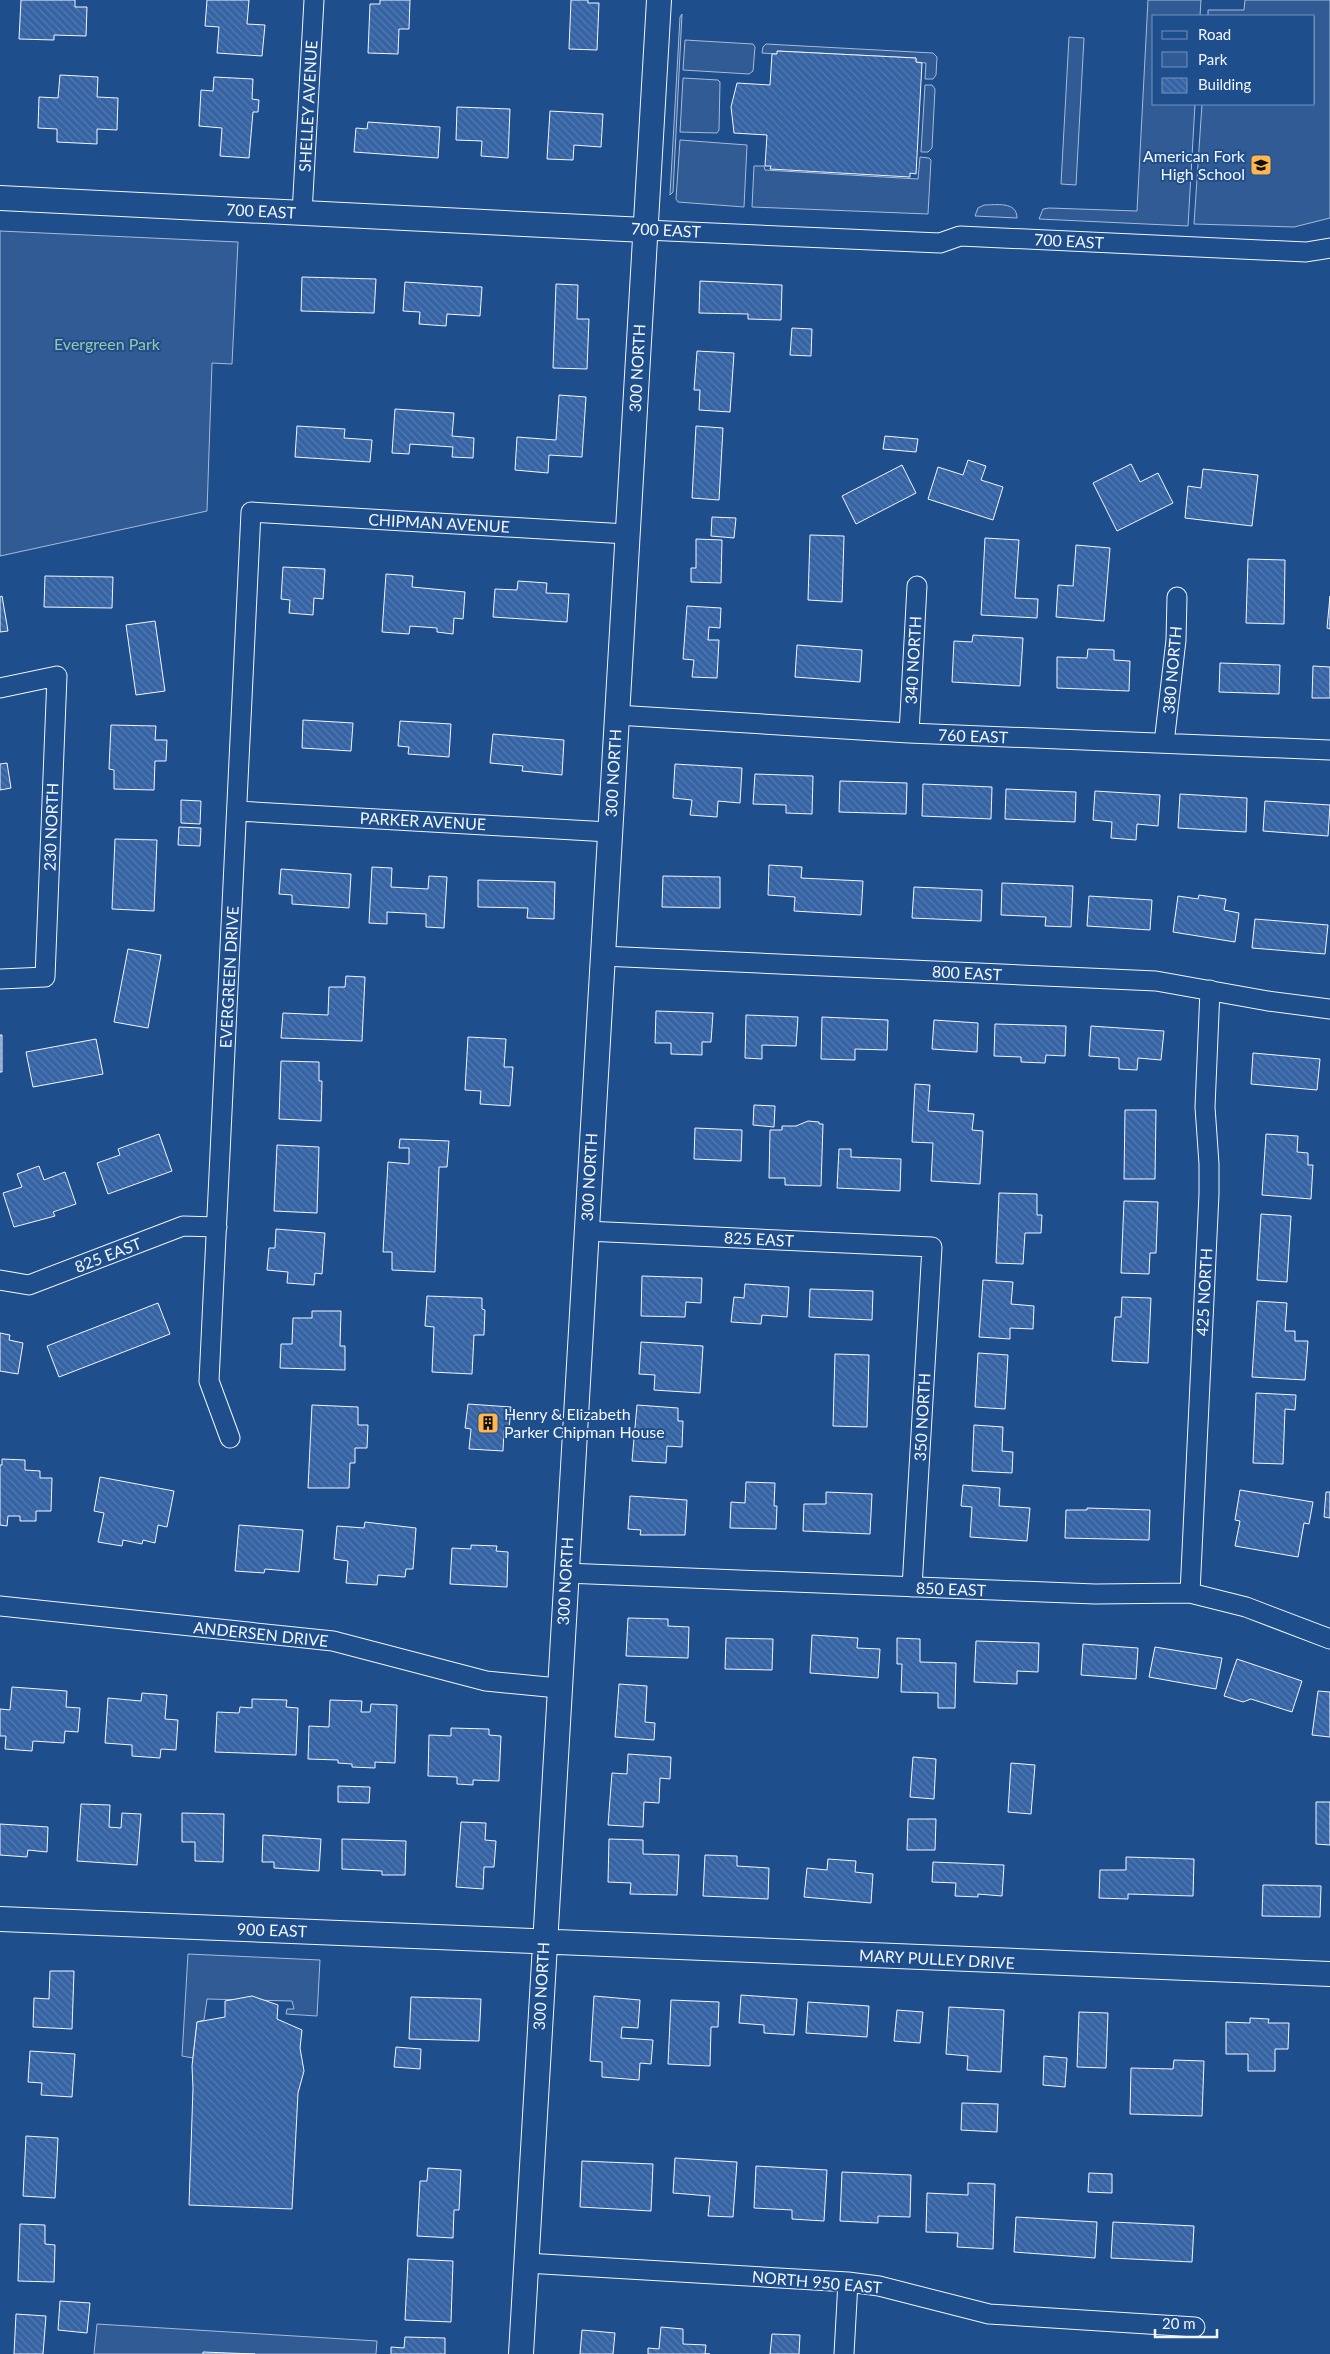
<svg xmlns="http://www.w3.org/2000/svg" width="1330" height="2354" viewBox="0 0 1330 2354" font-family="Lato,sans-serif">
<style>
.green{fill:#305b95;stroke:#a8bbd7}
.building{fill:url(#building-back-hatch);stroke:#f2f6ff}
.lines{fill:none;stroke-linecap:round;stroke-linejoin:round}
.minor-casing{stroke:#f2f6ff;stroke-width:21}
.tertiary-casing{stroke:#f2f6ff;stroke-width:26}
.minor{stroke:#1f4e8c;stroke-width:19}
.tertiary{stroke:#1f4e8c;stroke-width:24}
.labels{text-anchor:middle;stroke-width:4;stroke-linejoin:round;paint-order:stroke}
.street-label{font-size:16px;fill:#f2f6ff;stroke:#1f4e8c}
.poi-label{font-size:16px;fill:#f2f6ff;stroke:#1f4e8c;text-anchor:end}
.park-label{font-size:16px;fill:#97c8a6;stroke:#1f4e8c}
</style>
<defs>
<pattern id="building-back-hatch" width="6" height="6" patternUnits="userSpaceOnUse" patternTransform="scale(1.25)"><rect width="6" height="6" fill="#3563a3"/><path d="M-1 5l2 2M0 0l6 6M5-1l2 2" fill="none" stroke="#537ab1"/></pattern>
</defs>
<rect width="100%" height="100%" fill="#1f4e8c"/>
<path class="green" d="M1148,0H1201L1200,16H1154V104H1195L1188,226L1039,219L1043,209L1049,208L1137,211Z
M1245,0H1330V218L1294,227L1194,224L1202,104H1314V16H1208V10H1244Z
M682,14L673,192L670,195L680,17Z
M1069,37L1084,38L1076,185L1061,184Z
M685,40L753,44L755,47L753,71L749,74L683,70Z
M766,44L933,53L937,57L936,75L933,79H925L926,63L916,62V58L778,51L777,54L762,53L763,47Z
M683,78L718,80L720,82L719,130L717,133L680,132Z
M925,85H932L935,89L932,148L928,152H921Z
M680,140L747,145L744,207L678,202L676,199Z
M920,157L929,158L931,160L928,214L752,207L754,166H764L765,170L918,179Z
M984,205C996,205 1017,201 1017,218L975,216L978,208Z
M0,231L238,242L232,364L212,363L207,511L0,556Z
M188,1954L320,1960L317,2016L286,2014L287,2009H294L292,2001L207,1999L204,2020L197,2022L193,2058L182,2056Z
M97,2324L377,2341L376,2354H94Z"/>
<path class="building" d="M21,0H75V7H87L86,36L54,35V40L19,39Z
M207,0H249L247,24L265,25L262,56L217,53L219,27L205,26Z
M380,0H410L409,29H399L398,54L368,53L370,4H380Z
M571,0H588V3H599L597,50L569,49Z
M777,51L916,58V62L922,63L916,174L910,173V177L770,169L771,166H765L767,135L734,133L731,107L737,83L770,85L772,54H777Z
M60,75L98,77L97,97L118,98L117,130L97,129V144L57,142V129L38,128L39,97L58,98Z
M214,77L253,79L252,99L259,100L258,112H253L249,158L220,156L222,128L199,126L201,90L213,91Z
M457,107L510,109L508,158L481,156L482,141L456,140Z
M550,111L603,114L601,147L574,145L573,160L547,159Z
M368,122L440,127L438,158L354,152L356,128L367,129Z
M302,277L376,279L374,313L301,311Z
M700,281L782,285L781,320L748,319V314L699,313Z
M405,282L482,287L480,316L447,314L446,326L419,324L420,312L403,311Z
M556,284L578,285L577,319H589L587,369L553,368Z
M792,328L812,329L811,356L790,355Z
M697,351L734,353L730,412L699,410L700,390H694Z
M559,395L586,397L582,457L549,455L548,473L515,470L517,437L556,440Z
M395,409L454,413L452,436L474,438L473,458L452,457L453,447L410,444L409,454L392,453Z
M297,426L345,429L344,438L372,440L370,462L295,457Z
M696,426L723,428L719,500L692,498Z
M885,436L918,439L916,452L883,449Z
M968,460L986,466L981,480L1003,487L993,520L928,499L938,467L963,475Z
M1131,464L1140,482L1158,473L1173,503L1117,531L1093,483Z
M902,465L916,493L856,524L842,496Z
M1203,469L1258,475L1252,526L1185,518L1188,486L1201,488Z
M712,517L736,518L734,538L711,536Z
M810,535L844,536L842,602L808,600Z
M985,538L1019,540L1015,598L1038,599L1037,618L981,615Z
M696,539L722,540L721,583L691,582V568H696Z
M1076,545L1110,548L1104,621L1056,617L1058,585L1073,586Z
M1248,559L1285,560L1284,624L1246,623Z
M283,567L325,569L323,599L314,598L313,615L289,613L290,600L281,599Z
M386,574L413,576L412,587L465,592L463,619L454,618L453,634L437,632V628L410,626L409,634L382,632Z
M45,576L113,577L112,608L44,607Z
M518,581L547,583L546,593L569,594L567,622L493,617L495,589L517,590Z
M2,596L8,631L0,632V597Z
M1330,596V629L1327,628Z
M687,606L721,608L720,628L709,627L708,640H719L717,678L692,677L694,660L683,659Z
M155,621L165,691L136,695L126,625Z
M973,635L1023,638L1020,686L952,682L954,641L972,642Z
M797,645L862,650L860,682L795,677Z
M1088,649L1114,650V660L1130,661L1129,691L1057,688V657L1087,658Z
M1220,663L1280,665L1279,694L1219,692Z
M1313,666L1330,667V698H1312Z
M303,720L353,723L351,751L302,748Z
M400,721L451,724L449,757L408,754L409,747L398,746Z
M111,725L156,726L155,740H167L166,761H155L154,790L114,789V770L109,769Z
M493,734L564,740L562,775L522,771L523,766L490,763Z
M7,763L11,788L0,790V764Z
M675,764L742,768L740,803L718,801L717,817L690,815L692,800L673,798Z
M755,774L813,776L812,814L786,813V805L753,804Z
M840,781L907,783L906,814L839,812Z
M923,784L992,787L991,819L922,816Z
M1006,789L1076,792L1075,822L1005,819Z
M1095,791L1160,795L1158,826L1137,824L1136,840L1111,838L1112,822L1093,820Z
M1180,794L1247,798L1246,832L1178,828Z
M181,800L201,801L200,824L181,823Z
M1265,801L1330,805L1328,836L1263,831Z
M179,827L201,828L200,846L178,845Z
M115,839L157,840L154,911L112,909Z
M769,865L802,867L801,878L863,881L861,915L794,911L795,897L768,895Z
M372,867L392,868L391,887L428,889L429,876L447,877L444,928L426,927V914L387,912V924L369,923Z
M281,869L351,874L349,908L292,904V895L279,894Z
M663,876L720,877V908L662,907Z
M478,880L555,882L554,919L527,918L528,908L478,907Z
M1002,883L1073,886L1071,927L1045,926L1046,917L1001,915Z
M914,887L982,890L981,921L912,918Z
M1199,895L1226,899L1224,910L1239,913L1235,942L1173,932L1178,896L1198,899Z
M1089,896L1152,900L1150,930L1087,926Z
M1255,919L1328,925L1325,954L1252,948Z
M128,949L161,955L148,1028L114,1022Z
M346,976L365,977L362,1041L281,1038L283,1013L328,1015L329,987H345Z
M656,1011L713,1013L711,1042H702V1055L671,1054V1043H655Z
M746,1015L798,1017L796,1046L762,1045V1059L745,1058Z
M822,1017L888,1020L887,1050L855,1049V1060L821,1059Z
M934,1020L978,1023L977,1052L932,1049Z
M995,1024L1066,1026L1065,1056L1046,1055L1045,1063L1021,1062V1057L994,1056Z
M1091,1026L1164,1031L1161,1060L1138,1058L1137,1070L1119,1069V1058L1089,1056Z
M0,1035H2V1072H0Z
M468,1037L506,1039L504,1067H513L510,1106L480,1104L481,1091L465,1090Z
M96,1039L103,1074L33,1087L26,1052Z
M1253,1053L1320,1059L1317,1090L1251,1084Z
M281,1061L319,1062V1081H322L321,1121L279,1119Z
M915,1084L930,1085L928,1111L974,1114L972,1130L983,1131L980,1184L931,1181L933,1143L912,1142Z
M754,1105L775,1106L774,1127L753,1125Z
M1125,1110H1156L1155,1179H1124Z
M808,1121L819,1122V1124H823L821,1186L785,1185V1178H769L770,1130H782V1126H796Z
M695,1128L742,1130L741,1161L694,1159Z
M159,1134L172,1171L108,1194L97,1163L120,1155L118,1149Z
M1266,1134L1298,1136L1297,1152L1308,1153V1165H1313L1311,1199L1262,1195Z
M400,1139L449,1141L447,1167H439L435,1272L392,1270V1252H383L388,1162L409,1164V1148H399Z
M277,1145L319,1147L317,1213L274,1211Z
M839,1149H851V1157L901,1159L900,1191L837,1188Z
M39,1166L44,1180L65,1172L76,1204L53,1212L55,1216L14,1227L3,1193L22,1187L17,1174Z
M999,1193L1037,1194V1215H1042L1041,1233H1025L1023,1264L996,1263Z
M1124,1201L1158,1202L1156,1253H1150L1149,1274L1121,1273Z
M1261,1214L1291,1216L1287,1282L1257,1280Z
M276,1229L325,1233L322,1274L315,1273L314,1285L287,1283L288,1272L267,1270L269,1248H275Z
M642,1276L702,1278L701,1303L686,1302L685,1317L641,1316Z
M983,1280L1013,1282L1011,1304L1034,1306L1033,1329L1010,1328V1339L979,1337Z
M745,1284L789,1287L787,1317L762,1315L761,1324L731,1322L734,1297L744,1298Z
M810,1289L873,1291L872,1320L809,1317Z
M427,1296L482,1298V1309L485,1310L484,1335H474L472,1374L432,1372L434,1327L425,1326Z
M1122,1297L1151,1298L1148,1363L1112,1361L1115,1317H1121Z
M1257,1301L1287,1303L1285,1331H1295V1341H1308L1305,1380L1252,1377Z
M158,1303L170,1334L59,1377L47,1346Z
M312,1311H341L340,1346H345V1370L280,1368L281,1344H292L293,1318H312Z
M0,1333L10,1335L9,1340L23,1343L18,1374L0,1371Z
M641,1342L703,1346L700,1393L654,1390L655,1375L639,1374Z
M978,1353L1008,1355L1005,1409L975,1407Z
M835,1354L869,1355L867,1427L833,1426Z
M1256,1393L1296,1395L1295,1410L1285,1409L1283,1464L1253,1463Z
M468,1404L511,1407L509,1430H504L503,1451L469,1449L471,1429L465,1428Z
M312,1405L358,1407V1425H368L367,1448H355V1463H350L349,1488H308Z
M637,1405L678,1408V1421H683L682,1447L667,1446L666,1463L632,1461Z
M974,1425L1003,1427L1002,1451L1013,1452L1012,1473L972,1471Z
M2,1459L25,1460V1470L40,1471V1478H52L51,1511H36V1521H20V1516H8L7,1526L0,1525V1465H2Z
M100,1477L174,1491L167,1527L158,1525L155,1543L143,1540L142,1544L123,1540L122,1546L98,1542L104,1513L94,1511Z
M746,1482L775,1483L774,1506H777L776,1529L730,1528L731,1502L745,1503Z
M963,1485L1000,1488L999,1506L1030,1508L1027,1541L970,1537L972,1507L961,1506Z
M1240,1490L1313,1502L1309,1524L1304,1523L1298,1557L1235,1546L1240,1521L1235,1520Z
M826,1492L872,1494L870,1534L803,1531L804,1504H826Z
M1326,1492H1330V1518L1324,1517Z
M630,1496L687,1500L685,1535H640L641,1530L628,1529Z
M1087,1508L1150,1510L1149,1540L1065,1538L1066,1510H1087Z
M365,1522L416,1528L413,1569H406L405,1577L378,1575L377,1585L346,1583L348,1561L334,1559L337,1526L364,1528Z
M239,1525L303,1530L299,1572L265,1569L264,1573L235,1571Z
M471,1545L497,1546L496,1551L508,1552L507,1587L450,1584L452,1548L471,1549Z
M628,1618L668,1619V1626L689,1627L688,1658L626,1656Z
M812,1635L858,1638L857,1648L880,1649L878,1678L810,1673Z
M726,1638L773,1639L772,1670L725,1669Z
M897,1638L920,1639V1662L956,1663L955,1708H938V1693L901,1692L902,1664H897Z
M976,1641L1039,1643L1038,1672L1017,1671V1684L974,1682Z
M1083,1644L1138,1648L1136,1679L1081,1675Z
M1155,1647L1222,1658L1216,1689L1149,1677Z
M1237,1659L1302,1681L1292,1712L1251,1699L1243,1702L1224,1696Z
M619,1684L647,1686L645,1722L655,1723L654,1740L615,1737Z
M12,1687L67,1691L66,1707L80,1708L78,1732L65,1731L64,1743L33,1741L32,1751L5,1749L6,1736H0V1709L10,1710Z
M1318,1691L1330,1692V1737L1312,1735Z
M142,1693L167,1695L165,1719L178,1720L176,1750L161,1749L160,1758L132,1756V1745L105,1743L108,1698L141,1701Z
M252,1699L287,1700L286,1707L298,1708L296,1755L215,1752L217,1712L239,1713L240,1707L252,1708Z
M330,1700L362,1701L361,1712H370L371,1704L397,1705L395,1763L375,1762V1768L352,1767V1764L338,1763V1760L308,1759L309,1726L329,1727Z
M451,1728L489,1729V1735L501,1736L499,1781L473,1780V1785L457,1784V1777L428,1776L429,1735L451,1736Z
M628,1754L671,1757L670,1779L660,1778L659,1803L644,1802L643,1827L608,1825L612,1773L627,1774Z
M913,1757L936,1759L934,1799L910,1797Z
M1011,1763L1035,1765L1031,1814L1008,1812Z
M338,1786L370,1787L369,1803L338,1802Z
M1316,1802H1330V1845L1316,1844Z
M81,1804L110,1805L109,1827L121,1828L122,1813L141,1814L137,1865L77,1861Z
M182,1813L224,1814L223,1862L195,1861V1842H182Z
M908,1819H936L935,1850H907Z
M461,1822L486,1823L485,1840L496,1841L494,1867H484L483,1889L456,1887Z
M0,1824L48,1827L47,1852L28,1850L27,1857L0,1855Z
M263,1835L321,1839L319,1871L274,1868V1862H262Z
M342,1839L406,1841L405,1875H382V1871L342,1869Z
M609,1839L643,1840V1854L679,1855L677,1895L630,1894L631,1883L608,1882Z
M705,1855L737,1856V1866L769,1868L768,1899L703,1896Z
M1126,1857L1194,1859L1193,1896L1128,1894V1899L1099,1898L1100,1870H1126Z
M828,1859L856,1861L855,1872L873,1874L871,1903L804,1897L807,1868L827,1870Z
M933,1862L1004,1865L1002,1896L978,1894V1897L955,1896L956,1883L932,1882Z
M1263,1885L1321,1886L1320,1917L1262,1916Z
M50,1971H74L72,2029L33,2027L34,1998L49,1999Z
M741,1995L797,1999L794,2035L764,2033V2025L739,2023Z
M252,1996L278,2005L277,2019L302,2030L300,2048L304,2071L298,2093L292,2209L189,2205L193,2088L192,2066L197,2022L225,2017V2001Z
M594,1996L640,2000L638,2028L622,2027L621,2038L653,2040L651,2064L640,2063L639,2080L602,2077V2062L590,2061Z
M411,1997L481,1999L479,2041L409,2039Z
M671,2000L719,2002L718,2027H711L710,2066L668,2064Z
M808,2002L869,2006L867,2037L806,2033Z
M949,2007L1004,2010L1001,2072L967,2070L968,2056L946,2054Z
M897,2010L923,2012L920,2043L894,2041Z
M1079,2012L1108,2013L1106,2068L1077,2067Z
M1250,2018L1269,2019L1268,2023H1289L1288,2049H1275V2071H1248V2054H1226V2022L1250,2023Z
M396,2047L421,2049L420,2069L394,2067Z
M30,2051L75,2054L72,2097L41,2095L42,2083L28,2082Z
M1044,2056L1067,2058L1065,2087L1043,2085Z
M1174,2060L1204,2061L1202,2116L1130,2114L1131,2068L1173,2069Z
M962,2103L998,2104L997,2132L961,2130Z
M26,2136L58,2138L55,2198L23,2196Z
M675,2158L737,2162L733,2217L708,2216L710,2196L673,2193Z
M582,2161L653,2164L651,2211L580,2207Z
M756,2166L827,2170L824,2221L792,2219V2210L754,2208Z
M428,2168L461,2170L459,2210H454L453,2238L417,2236L420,2181H427Z
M842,2172L911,2175L910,2217L878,2216V2223L840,2221Z
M1089,2173L1112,2174V2193L1088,2192Z
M968,2183L995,2184L993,2249L957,2247L958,2233L926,2232L927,2193L968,2195Z
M1016,2217L1097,2222L1095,2258L1014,2252Z
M1113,2222L1194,2226L1192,2262L1111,2258Z
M20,2224L45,2225V2244L55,2245L54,2282L18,2281Z
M408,2259L453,2261L451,2322L405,2320Z
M60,2301L90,2303L87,2333L58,2330Z
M16,2314L46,2316L43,2354H14Z
M661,2327L683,2329V2344L706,2345L705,2354H710H648V2348L659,2349Z
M582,2330L615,2333L613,2354H580Z
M772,2334L800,2335L799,2354H770Z
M405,2337L445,2338V2354H391V2347L404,2348Z
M203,2352L255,2354H203Z"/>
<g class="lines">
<g class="minor-casing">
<path id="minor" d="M302,213L314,0
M645,230L940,243L960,236L1306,252L1330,248
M0,688L57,676L45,977L0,979
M616,715L909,733L1330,750
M909,733L917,586
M1164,743L1176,640L1177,597
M237,811L609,832
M602,956L1156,981L1268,1001L1330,1009
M586,1231L932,1247L912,1587
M0,1280L29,1285L183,1226L217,1227
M230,1438L209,1381L251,512L627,534
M565,1573L1095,1594L1190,1593L1246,1607L1330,1639
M1190,1593L1209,1194V1164L1205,1107L1210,990
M0,1606L333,1641L486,1681L558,1688
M526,2263L848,2282L879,2286L989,2314L1195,2327
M844,2354L848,2282"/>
</g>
<g class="tertiary-casing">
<path id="tertiary" d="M0,198L645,230
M0,1919L1330,1974
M521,2354L659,0"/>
</g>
<use href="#minor" class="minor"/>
<use href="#tertiary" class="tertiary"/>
</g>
<defs>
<g id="school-square" transform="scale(1.125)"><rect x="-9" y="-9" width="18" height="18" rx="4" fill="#ffb74d" stroke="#1f4e8c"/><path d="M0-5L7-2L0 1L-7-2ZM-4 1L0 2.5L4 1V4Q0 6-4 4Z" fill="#111"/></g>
<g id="building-square" transform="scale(1.125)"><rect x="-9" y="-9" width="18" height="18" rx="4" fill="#ffb74d" stroke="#1f4e8c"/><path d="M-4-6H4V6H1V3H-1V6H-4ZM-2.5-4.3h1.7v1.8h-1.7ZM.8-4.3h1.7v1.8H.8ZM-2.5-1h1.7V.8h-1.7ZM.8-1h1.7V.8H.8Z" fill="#111"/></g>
</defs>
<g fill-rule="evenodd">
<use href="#school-square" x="1261" y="165"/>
<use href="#building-square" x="488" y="1423"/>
</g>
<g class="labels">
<g class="street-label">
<text transform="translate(308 106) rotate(-87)" y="6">SHELLEY AVENUE</text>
<text transform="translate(261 211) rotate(3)" y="6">700 EAST</text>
<text transform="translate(666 230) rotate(3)" y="6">700 EAST</text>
<text transform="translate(1069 241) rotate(3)" y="6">700 EAST</text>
<text transform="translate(637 368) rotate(-87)" y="6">300 NORTH</text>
<text transform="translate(439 523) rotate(3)" y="6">CHIPMAN AVENUE</text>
<text transform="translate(913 660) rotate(-87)" y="6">340 NORTH</text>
<text transform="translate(1172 670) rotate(-85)" y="6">380 NORTH</text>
<text transform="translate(973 736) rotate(2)" y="6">760 EAST</text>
<text transform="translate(613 773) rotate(-87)" y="6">300 NORTH</text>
<text transform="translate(423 821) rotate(3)" y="6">PARKER AVENUE</text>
<text transform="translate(51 827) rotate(-88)" y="6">230 NORTH</text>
<text transform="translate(967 973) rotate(3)" y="6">800 EAST</text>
<text transform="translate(229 977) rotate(-87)" y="6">EVERGREEN DRIVE</text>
<text transform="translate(589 1177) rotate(-87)" y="6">300 NORTH</text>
<text transform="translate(759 1239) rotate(3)" y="6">825 EAST</text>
<text transform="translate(108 1255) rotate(-21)" y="6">825 EAST</text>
<text transform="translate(1204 1292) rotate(-87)" y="6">425 NORTH</text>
<text transform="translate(922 1417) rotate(-87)" y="6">350 NORTH</text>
<text transform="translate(565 1581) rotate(-87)" y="6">300 NORTH</text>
<text transform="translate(951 1589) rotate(2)" y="6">850 EAST</text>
<text transform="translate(261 1634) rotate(6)" y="6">ANDERSEN DRIVE</text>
<text transform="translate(272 1930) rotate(2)" y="6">900 EAST</text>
<text transform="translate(937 1959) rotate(3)" y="6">MARY PULLEY DRIVE</text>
<text transform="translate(541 1986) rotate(-87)" y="6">300 NORTH</text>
<text transform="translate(817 2282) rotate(5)" y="6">NORTH 950 EAST</text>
</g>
<g class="poi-label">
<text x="1245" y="162">American Fork<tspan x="1245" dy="18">High School</tspan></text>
<text x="504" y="1420" text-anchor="start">Henry &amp; Elizabeth<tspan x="504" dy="18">Parker Chipman House</tspan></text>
</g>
<g class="park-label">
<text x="107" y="350">Evergreen Park</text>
</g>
</g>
<rect x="1152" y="15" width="162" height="90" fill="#1f4e8c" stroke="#7391ba"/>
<rect x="1162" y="31" width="25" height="8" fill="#1f4e8c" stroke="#7391ba"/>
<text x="1198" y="40" font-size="15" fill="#f2f6ff">Road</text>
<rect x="1162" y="52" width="25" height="15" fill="#305b95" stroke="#7391ba"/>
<text x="1198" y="65" font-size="15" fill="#f2f6ff">Park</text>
<rect x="1162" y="78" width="25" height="15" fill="url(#building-back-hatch)" stroke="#7391ba"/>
<text x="1198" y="90" font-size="15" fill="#f2f6ff">Building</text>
<path d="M1155 2329v8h62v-8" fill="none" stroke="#f2f6ff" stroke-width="2.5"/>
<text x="1162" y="2329" font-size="15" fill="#f2f6ff" stroke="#1f4e8c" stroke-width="4" paint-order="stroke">20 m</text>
</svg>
